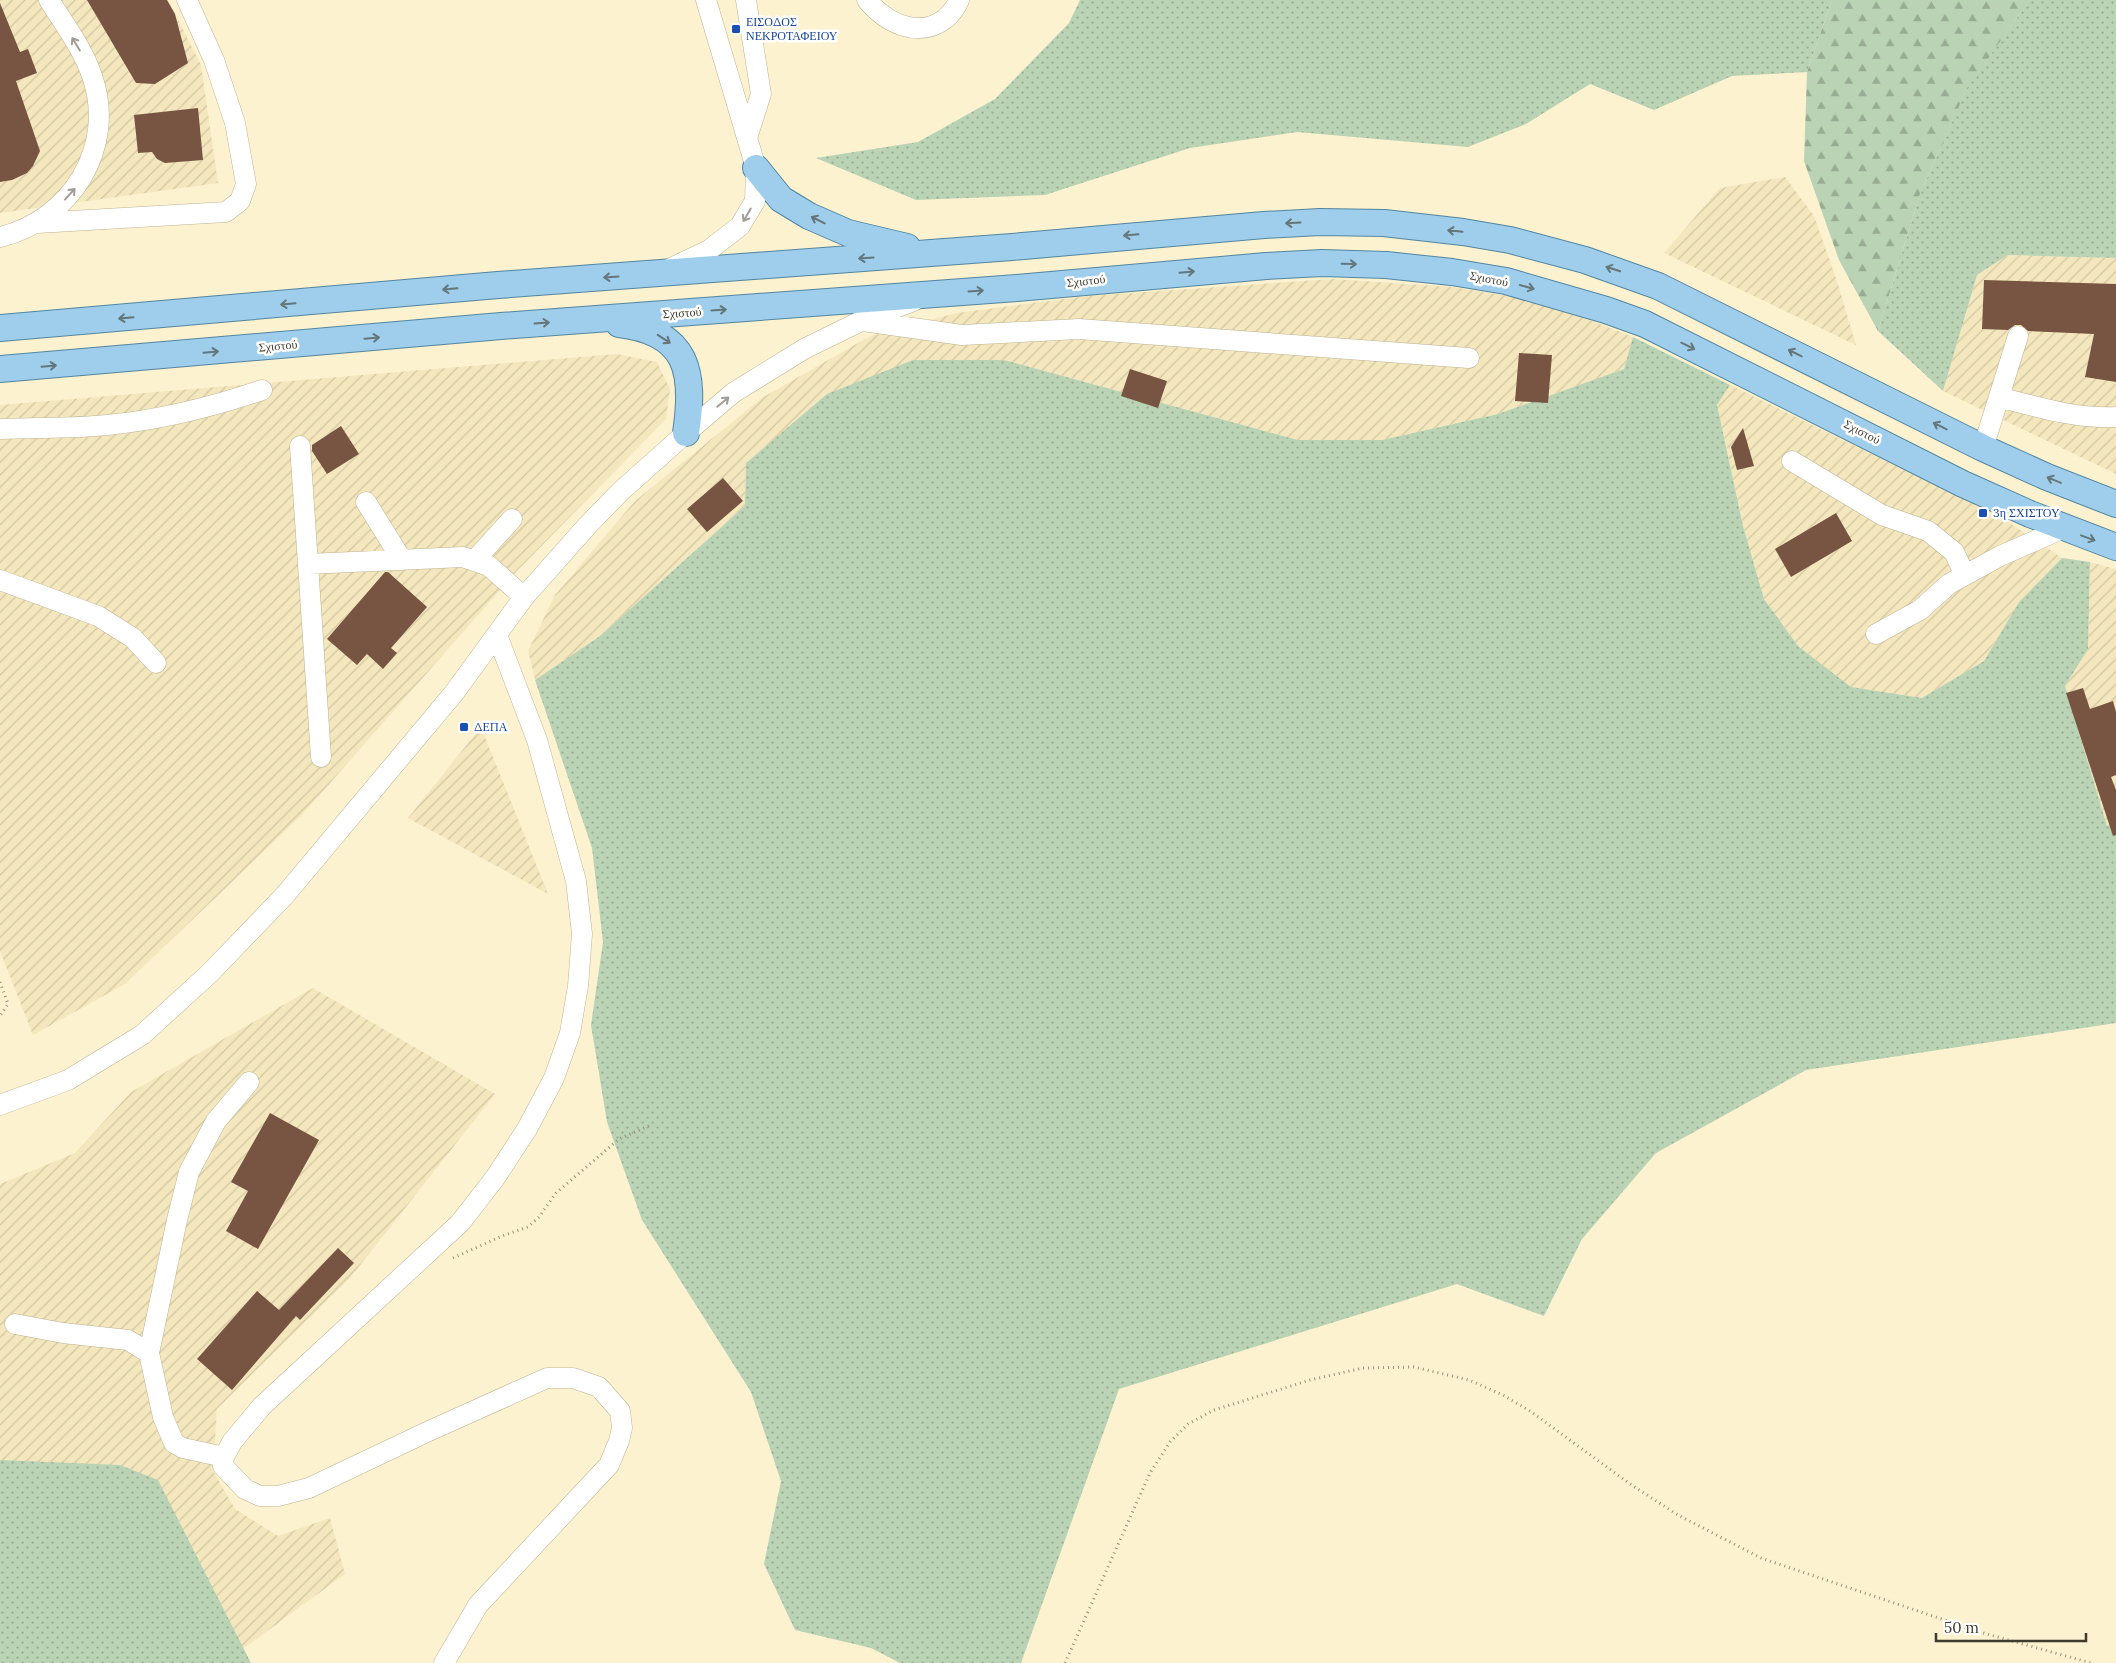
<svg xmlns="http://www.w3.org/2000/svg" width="2116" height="1663" viewBox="0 0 2116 1663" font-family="Lora,serif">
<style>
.industrial{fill:url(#industrial-furrows)}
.grass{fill:url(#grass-dots)}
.forest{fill:url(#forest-firs)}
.building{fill:#785542}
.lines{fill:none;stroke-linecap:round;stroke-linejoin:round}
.minor-casing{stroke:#bdb392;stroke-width:21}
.major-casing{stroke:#5285a0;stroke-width:28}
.path{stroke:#969079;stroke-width:3;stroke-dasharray:1 4;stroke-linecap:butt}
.minor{stroke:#fff;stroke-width:20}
.major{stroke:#9eceeb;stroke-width:26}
.oneway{stroke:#9f9d96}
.oneway2{stroke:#65767a}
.transit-dot{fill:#1a4fb4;stroke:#fff;stroke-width:2}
.labels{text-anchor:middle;stroke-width:5;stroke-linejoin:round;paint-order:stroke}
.transit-label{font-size:12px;fill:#164399;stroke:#fff;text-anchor:start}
.street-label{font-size:12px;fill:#3f3b2e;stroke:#fff}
</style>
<defs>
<pattern id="industrial-furrows" width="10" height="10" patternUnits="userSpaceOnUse" patternTransform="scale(1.25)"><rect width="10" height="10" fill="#f4e7bd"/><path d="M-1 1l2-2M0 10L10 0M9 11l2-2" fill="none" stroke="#d2c7a3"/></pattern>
<pattern id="grass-dots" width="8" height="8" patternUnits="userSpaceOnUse" patternTransform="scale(1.25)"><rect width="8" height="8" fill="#b9d3b4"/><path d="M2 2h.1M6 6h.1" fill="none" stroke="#98ac93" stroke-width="1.8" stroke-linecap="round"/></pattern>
<pattern id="forest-firs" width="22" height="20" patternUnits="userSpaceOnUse" patternTransform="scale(1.25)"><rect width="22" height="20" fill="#b9d3b4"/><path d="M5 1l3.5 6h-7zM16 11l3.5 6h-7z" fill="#98ac93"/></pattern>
</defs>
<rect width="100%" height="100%" fill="#fcf2d0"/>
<path class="industrial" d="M0,0H168L201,65L218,183L0,213Z
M1785,177L1814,216L1838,284L1856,345L1664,253L1720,188Z
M2008,255L2116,258V474L1943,391L1977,275Z
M1332,279L1452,287L1541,301L1633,337L1624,369L1498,414L1382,440H1298L1004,360L827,394L746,463L745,506L600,636L535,680L528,651L555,595L635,501L762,398L870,336L956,313L1087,296Z
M617,354L657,362L670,389L666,419L516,572L302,815L125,984L33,1035L0,951V405Z
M1730,385L2001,517L2062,558L2019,602L1984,661L1922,698L1851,687L1798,646L1764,599L1743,526L1717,405Z
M2090,562L2116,569V823L2107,826L2065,686L2088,649Z
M481,727L548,894L408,818Z
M313,988L495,1094L350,1278L217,1409L213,1471L235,1509L278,1536L330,1518L345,1574L244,1648L0,1464V1184L75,1153L131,1092Z"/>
<path class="grass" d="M1080,0H1832L1807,72L1732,76L1654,110L1590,84L1526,124L1468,147L1297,132L1190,148L1045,195L916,200L816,158L918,142L995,99L1069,23Z
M2030,0H2116V258L2008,255L1977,275L1943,391L1878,331L1920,194L1968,85Z
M1633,337L1730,385L1717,405L1743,526L1764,599L1798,646L1851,687L1922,698L1984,661L2019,602L2062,558L2090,562L2088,649L2065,686L2107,826L2116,823V1023L1806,1070L1656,1153L1582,1239L1544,1316L1457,1284L1119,1389L1021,1663H900L871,1648L795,1630L764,1564L781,1481L751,1392L642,1220L607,1122L591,1025L603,942L592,848L535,680L600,636L745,506L746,463L827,394L913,360H1004L1298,440H1382L1498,414L1624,369Z
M0,1460L120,1465L158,1480L251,1663H0Z"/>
<path class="forest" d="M1832,0H2030L1968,86L1920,194L1878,331L1839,260L1804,161L1807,72Z"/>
<path class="building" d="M87,0H167L175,14L188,63L155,84L136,83Z
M0,3L20,52L28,49L37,73L16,81L40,151L33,166L27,173L12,180L0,182Z
M198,108L203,160L165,163L157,159L152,152L138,153L134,115Z
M1984,280L2116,284V382L2085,377L2094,334L2028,331L2021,325H2015L2008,330L1982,329Z
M1519,353L1552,355L1548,403L1515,401Z
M1130,369L1167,381L1158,408L1121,396Z
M341,426L359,454L327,474L312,451V445Z
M1743,428L1754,466L1737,470L1731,447Z
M723,478L743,501L707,532L687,509Z
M1836,513L1852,541L1791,577L1775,549Z
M385,572H388L427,607L391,648L397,653L383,669L367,654L357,665L327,639Z
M2083,688L2090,709L2113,701L2116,712V775L2111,777L2116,790V835L2113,836L2066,693Z
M270,1113L319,1140L258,1249L226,1231L248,1191L231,1182Z
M338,1248L354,1263L300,1320L296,1316L232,1390L197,1359L257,1291L279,1310Z"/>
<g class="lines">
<g class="minor-casing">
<path id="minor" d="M746,0L761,94L747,138
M867,0C886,23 918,39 945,19C951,14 956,7 959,0
M37,223L226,212L240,201L246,184L235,123L214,60L187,0
M0,237C71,220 117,147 92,76C83,49 64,24 49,0
M669,269L709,250L740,226L755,201L756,168L706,0
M863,321L962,335L1079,329L1469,358
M1999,397C2037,407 2076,419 2116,417
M0,429C35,427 71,429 107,425C160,420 212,407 262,390
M300,446L321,757
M1983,448L2018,336
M1792,461L1882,515L1928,531L1954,552L1965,575
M366,502L402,560
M474,561L512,519
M308,564L463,557L489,566L524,597
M0,580L98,616L133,638L156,663
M1876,634L1920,610L1949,584L2000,556L2064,528
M0,1105L68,1080L142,1035L210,973L285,895L454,693L524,597L587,526L620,492L686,433L733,393L804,349L861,321L914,301
M15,1324L63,1333L128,1340L149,1353
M224,1457L183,1448L174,1443L163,1417L149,1353L177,1220L189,1172L216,1121L249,1082
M444,1663L478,1605L609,1465L619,1441L622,1428L620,1411L599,1387L573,1378H547L429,1431L309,1488L278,1496H260L245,1489L223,1466L224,1457L232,1442L262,1406L460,1223L495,1178L527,1129L554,1078L570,1033L578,986L582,934L576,881L537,740L497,635"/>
</g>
<g class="major-casing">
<path id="major" d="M756,168L781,199L809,216L848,233L907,247
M619,324C689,332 695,373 686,433
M0,328L498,285L1012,247L1264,225L1320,222L1384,223L1463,232L1510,240L1585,260L1658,286L1983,448L2047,477L2116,504
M0,369L501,326L1017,288L1266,266L1322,263L1386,265L1452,272L1506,281L1606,310L1645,324L1963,484L2030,514L2116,547"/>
</g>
<path class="path" d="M0,982L8,1004L0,1016
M453,1258L502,1236L528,1227L539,1217L556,1193L619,1139L651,1125
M1065,1663L1150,1473L1170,1442L1188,1424L1214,1410L1310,1380L1363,1368L1414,1367L1469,1380L1503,1395L1530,1411L1633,1486L1678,1515L1761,1558L1980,1632L2091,1663"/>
<use href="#minor" class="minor"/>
<use href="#major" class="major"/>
</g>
<defs><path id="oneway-shaft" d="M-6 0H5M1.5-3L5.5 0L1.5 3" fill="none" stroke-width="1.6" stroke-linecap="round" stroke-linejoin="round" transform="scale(1.25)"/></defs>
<g class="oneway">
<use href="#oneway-shaft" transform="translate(76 44) rotate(-121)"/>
<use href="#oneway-shaft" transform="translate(70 194) rotate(-48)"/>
<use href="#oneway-shaft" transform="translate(747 215) rotate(120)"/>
<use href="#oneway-shaft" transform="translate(723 402) rotate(-40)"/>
</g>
<g class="oneway2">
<use href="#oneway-shaft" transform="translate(818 220) rotate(-154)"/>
<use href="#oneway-shaft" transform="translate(1293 223) rotate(177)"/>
<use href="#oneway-shaft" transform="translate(1455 231) rotate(-174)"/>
<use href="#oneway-shaft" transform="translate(1131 235) rotate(175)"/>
<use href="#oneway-shaft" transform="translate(866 258) rotate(176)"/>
<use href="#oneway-shaft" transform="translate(1349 264) rotate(1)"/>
<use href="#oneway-shaft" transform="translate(1613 269) rotate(-162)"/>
<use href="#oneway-shaft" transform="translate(1187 272) rotate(-5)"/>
<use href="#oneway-shaft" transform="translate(611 277) rotate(176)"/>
<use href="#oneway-shaft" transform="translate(1527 287) rotate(16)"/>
<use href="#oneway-shaft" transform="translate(450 289) rotate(175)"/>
<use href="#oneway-shaft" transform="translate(976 291) rotate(-4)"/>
<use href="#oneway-shaft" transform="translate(288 304) rotate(175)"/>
<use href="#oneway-shaft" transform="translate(719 310) rotate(-4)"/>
<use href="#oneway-shaft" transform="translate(126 318) rotate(175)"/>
<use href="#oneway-shaft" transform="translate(542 323) rotate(-4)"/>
<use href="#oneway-shaft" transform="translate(372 338) rotate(-5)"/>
<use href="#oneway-shaft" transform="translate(664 339) rotate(33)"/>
<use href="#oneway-shaft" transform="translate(1688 346) rotate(26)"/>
<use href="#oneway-shaft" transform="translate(211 352) rotate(-5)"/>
<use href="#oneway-shaft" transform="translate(1795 353) rotate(-154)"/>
<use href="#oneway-shaft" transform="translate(49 366) rotate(-5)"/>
<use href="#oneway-shaft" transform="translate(1940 426) rotate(-153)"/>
<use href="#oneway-shaft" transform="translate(2054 480) rotate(-158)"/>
<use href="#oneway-shaft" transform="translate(2088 538) rotate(20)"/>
</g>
<g class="transit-dot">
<rect x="731" y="24" width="10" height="10" rx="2.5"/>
<rect x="1978" y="508" width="10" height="10" rx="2.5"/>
<rect x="459" y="722" width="10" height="10" rx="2.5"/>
</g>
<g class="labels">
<g class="transit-label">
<text x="746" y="26">ΕΙΣΟΔΟΣ<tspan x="746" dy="14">ΝΕΚΡΟΤΑΦΕΙΟΥ</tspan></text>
<text x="1993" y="517">3η ΣΧΙΣΤΟΥ</text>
<text x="474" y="731">ΔΕΠΑ</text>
</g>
<g class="street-label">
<text transform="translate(1489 279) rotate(11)" y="4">Σχιστού</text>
<text transform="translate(1086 281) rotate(-6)" y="4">Σχιστού</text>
<text transform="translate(682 313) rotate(-4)" y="4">Σχιστού</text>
<text transform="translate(278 346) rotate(-5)" y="4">Σχιστού</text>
<text transform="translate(1862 432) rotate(27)" y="4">Σχιστού</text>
</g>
</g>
<path d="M1936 1633v8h150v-8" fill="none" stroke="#3f3b2e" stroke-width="2.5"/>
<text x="1944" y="1633" font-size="15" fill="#3f3b2e" stroke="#ffffff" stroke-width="4" paint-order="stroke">50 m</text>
</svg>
